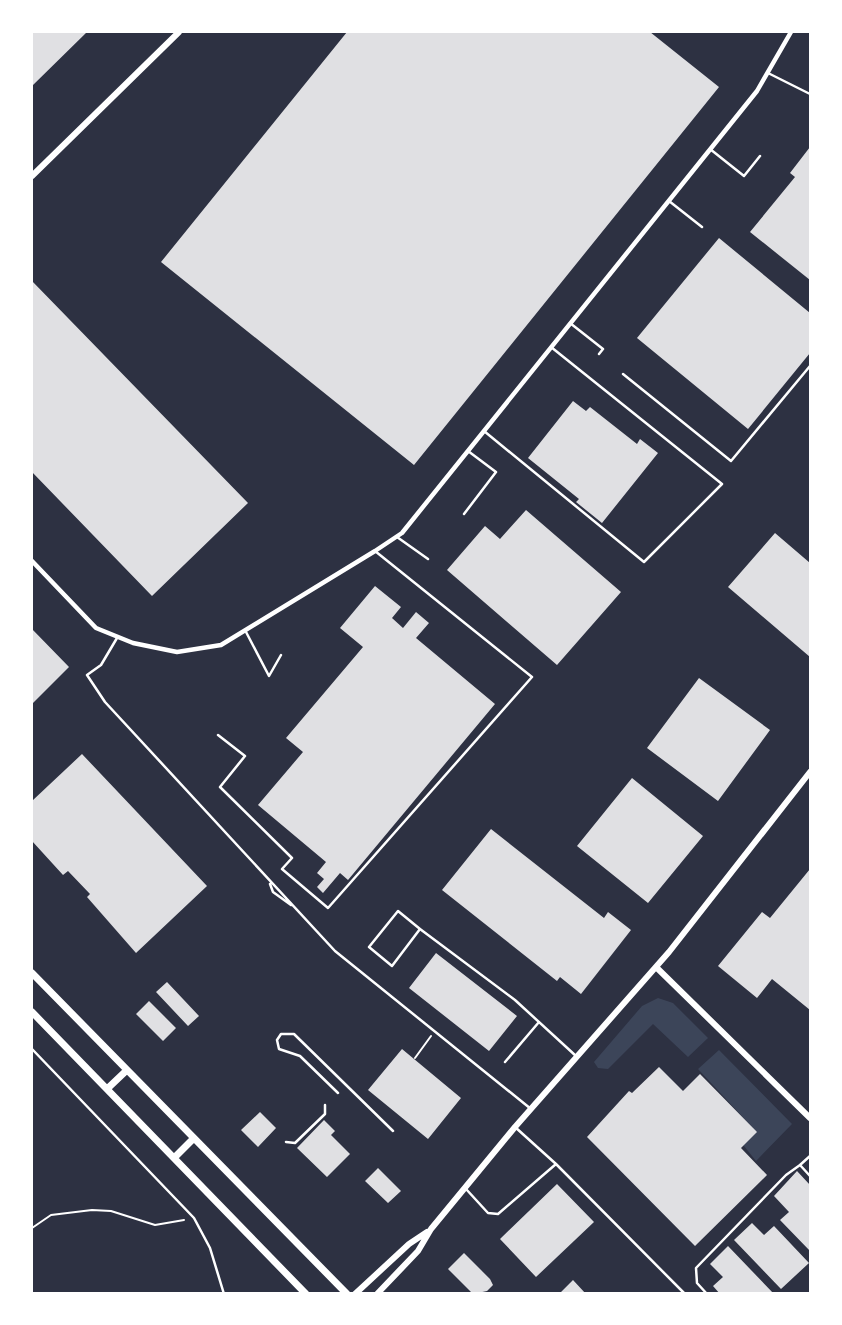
<svg xmlns="http://www.w3.org/2000/svg" width="842" height="1325" viewBox="0 0 842 1325" font-family="Ubuntu,sans-serif">
<style>
.green{fill:#3c4559}
.building{fill:#e0e0e3}
.lines{fill:none;stroke-linecap:round;stroke-linejoin:round}
.path{stroke:#fff;stroke-width:2}
.service{stroke:#fff;stroke-width:2.5}
.minor{stroke:#fff;stroke-width:4.5}
.tertiary{stroke:#fff;stroke-width:6}
.secondary{stroke:#fff;stroke-width:7}
</style>
<rect width="100%" height="100%" fill="#2d3142"/>
<path class="green" d="M658,998L673,1003L708,1038L688,1057L653,1024L608,1069L598,1068L594,1062L642,1006Z
M719,1050L792,1124L756,1161L740,1141L753,1128L698,1069Z"/>
<path class="building" d="M32,32H87L32,86Z
M347,32H650L719,87L414,465L161,262Z
M810,147V280L750,232L795,177L790,173Z
M719,238L810,313V353L748,429L637,338Z
M32,281L248,503L152,596L32,472Z
M573,401L586,411L590,407L637,444L640,439L658,453L602,523L576,502L579,499L528,458Z
M526,510L621,592L557,665L447,570L485,526L500,539Z
M775,533L810,563V657L728,587Z
M375,586L401,607L392,618L403,628L416,612L429,623L416,638L495,704L348,880L340,873L323,893L317,887L324,879L317,873L326,862L258,805L303,752L286,738L363,647L340,628Z
M32,629L69,667L32,704Z
M699,678L770,730L718,801L647,748Z
M82,754L207,886L136,953L87,897L90,894L68,871L63,875L32,841V801Z
M632,778L703,836L648,903L577,846Z
M491,829L604,918L608,912L631,930L581,994L560,977L557,981L442,890Z
M810,869V1010L772,979L757,998L718,966L762,912L770,918Z
M436,953L517,1016L489,1051L409,988Z
M167,982L199,1016L188,1026L156,992Z
M149,1001L176,1028L163,1041L136,1014Z
M402,1049L461,1098L428,1139L368,1090Z
M659,1067L683,1091L700,1074L757,1132L741,1148L767,1175L695,1246L587,1137L629,1091L632,1093Z
M260,1112L276,1128L258,1147L241,1130Z
M324,1120L335,1131L331,1135L350,1154L327,1177L297,1148Z
M378,1168L401,1191L388,1203L365,1181Z
M797,1171L810,1185V1251L780,1220L789,1212L774,1196Z
M557,1184L594,1222L536,1277L500,1239Z
M752,1223L764,1235L774,1226L809,1263L781,1289L734,1240Z
M728,1246L774,1294H720L713,1286L723,1277L710,1264Z
M464,1253L490,1279L493,1285L487,1291L473,1294L448,1269Z
M573,1280L586,1294H559Z"/>
<g class="lines">
<path class="path" d="M415,1058L431,1036
M32,1228L51,1215L92,1210L111,1211L155,1225L184,1220"/>
<path class="service" d="M768,73L810,94
M710,149L744,176L760,156
M669,201L702,227
M570,323L603,349L599,354
M623,374L731,461L810,366
M484,431L644,562L722,484L551,347
M464,514L496,472L468,451
M397,537L428,559
M245,630L269,676L281,655
M117,638L101,665L87,675L105,702L335,951L531,1109
M218,735L245,756L220,787L292,858L282,869L328,908L532,677L375,551
M270,884L273,892L291,905
M420,929L398,911L369,947L392,966L420,929L515,1000L576,1056
M32,1049L194,1218L210,1248L224,1294
M505,1062L539,1022
M338,1093L300,1056L279,1049L277,1040L281,1034H294L393,1131
M286,1142L295,1143L325,1114V1105
M810,1156L800,1165L810,1176
M556,1164L685,1294
M466,1189L488,1213L498,1214L556,1164L515,1127
M707,1294L697,1283L696,1268L786,1175L800,1165"/>
<path class="minor" d="M32,561L96,628L133,643L177,652L221,645L375,551L402,533L757,91L791,32"/>
<path class="tertiary" d="M32,176L179,32
M656,967L810,1118
M355,1294L409,1244L427,1232
M377,1294L418,1251L431,1229L515,1127L669,952L810,772"/>
<path class="secondary" d="M32,973L347,1294
M32,1012L306,1294
M107,1089L127,1070
M174,1158L193,1139"/>
</g>
<rect width="842" height="1325" fill="none" stroke="#ffffff" stroke-width="66"/>
</svg>
